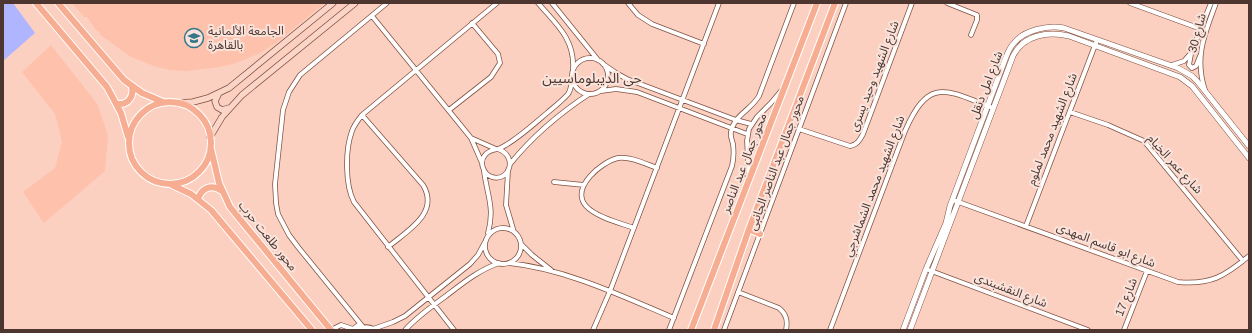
<svg xmlns="http://www.w3.org/2000/svg" width="1252" height="333" viewBox="0 0 1252 333" font-family="Arial,'Noto Sans Arabic',sans-serif">
<style>
.built{fill:#fec1ab}
.green{fill:#b0b5ff}
.lines{fill:none;stroke-linecap:round;stroke-linejoin:round}
.minor-casing{stroke:#7f5141;stroke-width:5.5}
.tertiary-casing{stroke:#7f5141;stroke-width:6}
.secondary-casing{stroke:#7f5141;stroke-width:7}
.primary-casing{stroke:#fff;stroke-width:8}
.minor{stroke:#fff;stroke-width:4}
.tertiary{stroke:#fff;stroke-width:5}
.secondary{stroke:#fbd6c8;stroke-width:5.5}
.primary{stroke:#f7ad91;stroke-width:6}
.labels{text-anchor:middle;stroke-width:4;stroke-linejoin:round;paint-order:stroke}
.poi-label{font-size:12px;fill:#4c362f;stroke:#f9e3db;text-anchor:start}
.street-label{font-size:12px;fill:#4c362f;stroke:#f9e3db}
.quarter-label{font-size:14px;fill:#4c362f;stroke:#f9e3db}
</style>
<rect width="100%" height="100%" fill="#fcd0c1"/>
<path class="built" d="M72,3H325L277,42L258,54L236,63L220,67L186,71L170,70L154,66L131,57L99,34L100,32L96,30L87,17H84Z
M51,45L98,105L108,136L105,171L44,223L23,192L55,168L62,142L55,114L22,72Z"/>
<path class="green" d="M3,3H13L35,33L3,61Z"/>
<g class="lines">
<g class="minor-casing">
<path id="minor" d="M538,3C556,24 575,39 573,69
M552,3L598,60
M628,3L638,15L652,24L704,44
M947,3L977,15V20L971,35
M1130,3L1201,29
M372,16L471,138L482,163
M1191,54L1189,65L1192,68L1196,66L1200,56
M572 76a18 18 0 1 1 36 0a18 18 0 1 1-36 0Z
M603,64L616,73L627,79L736,120L751,124
M1172,65L1184,61L1191,53L1211,3
M1205,90C1194,57 1205,33 1216,3
M601,91L616,89L637,92L747,134
M449,110L491,77L500,63L498,54L472,23
M1070,112L1108,125L1144,141L1243,261
M362,115L423,185C440,213 407,231 388,247
M799,129L850,146C857,145 860,140 863,134L912,3
M471,138L496,149
M498,149C518,156 510,182 492,177C483,174 479,162 485,155C489,150 493,150 498,149C501,148 504,146 506,145C521,136 534,124 547,113C554,107 562,101 568,94C571,90 571,85 572,80
M510,164C532,137 560,113 589,94
M484,171C487,195 495,208 488,233
M508,171L506,205L514,232
M749,175L747,141L749,129L757,117L771,103L781,91
M554,182L584,185
M953,200L1178,282C1211,285 1225,276 1249,256
M1026,226L1097,40
M634,228C620,223 596,217 586,206C570,188 601,162 618,158C630,156 646,164 657,168
M485 246a18 18 0 1 1 36 0a18 18 0 1 1-36 0Z
M521,244L532,255L551,270
M509,263C566,269 622,296 674,318
M926,269L1088,330
M738,292L779,308C786,314 788,320 786,330
M363,327L298,247L289,235L278,214L276,203L275,184L283,110L289,92L300,75L387,3
M373,329L393,322L405,316L470,264L478,255L485,242
M331,330L341,325L353,329L360,324
M358,330C364,326 369,326 375,330
M405,330C417,317 432,306 446,296C463,283 479,270 499,263
M454,330L354,202C345,185 345,150 352,131C354,125 358,120 362,115L497,3
M593,330L610,291L719,3
M669,330L732,166C734,158 734,152 733,144C732,140 730,136 731,132C734,115 751,110 759,96L794,3
M724,330L846,3
M830,330L905,131C929,76 946,90 993,108
M1124,330L1147,271"/>
</g>
<g class="tertiary-casing">
<path id="tertiary" d="M903,330L926,269L946,223L950,206L1006,57C1008,52 1010,47 1014,43C1024,30 1048,25 1064,28L1178,68L1192,76L1197,81L1249,146
M910,330L1013,56C1023,35 1048,31 1069,36L1180,77L1192,86L1249,158"/>
</g>
<g class="secondary-casing">
<path id="secondary" d="M218,95L215,101L217,107L222,110L229,108
M178,103L193,102L208,98L229,88L333,3
M210,137L222,117L242,95L355,3"/>
</g>
<g class="primary-casing">
<path id="primary" d="M36,3L107,87L121,113L128,137
M58,3L124,80L142,93L163,102
M129 143a41 41 0 1 1 82 0a41 41 0 1 1-82 0Z
M117,104C128,105 134,97 132,87
M211,149L219,183L230,207L331,330
M172,185L191,194L211,210L312,330
M198,199C202,187 212,184 222,191
M749,229L760,234
M691,330L817,3
M714,330L749,229L835,3"/>
</g>
<use href="#minor" class="minor"/>
<use href="#tertiary" class="tertiary"/>
<use href="#secondary" class="secondary"/>
<use href="#primary" class="primary"/>
</g>
<defs>
<g id="university-ring" transform="scale(1)"><circle r="9.5" fill="#f9e3db" stroke="#37778b" stroke-width="1.5"/><path d="M0-5L7-2L0 1L-7-2ZM-4 1L0 2.5L4 1V4Q0 6-4 4Z" fill="#37778b"/></g>
</defs>
<g fill-rule="evenodd">
<use href="#university-ring" x="194" y="38"/>
</g>
<g class="labels">
<g class="poi-label">
<text x="208" y="35">الجامعة الألمانية<tspan x="208" dy="14">بالقاهرة</tspan></text>
</g>
<g class="street-label">
<text transform="translate(1197 33) rotate(-75)" y="4">شارع 30</text>
<text transform="translate(874 76) rotate(-69)" y="4">شارع الشهيد وحيد يسرى</text>
<text transform="translate(986 85) rotate(-69)" y="4">شارع امل دنقل</text>
<text transform="translate(1052 129) rotate(-69)" y="4">شارع الشهيد محمد لملوم</text>
<text transform="translate(744 163) rotate(-69)" y="4">محور جمال عبد الناصر</text>
<text transform="translate(776 163) rotate(-70)" y="4">محور جمال عبد الناصر الجانبى</text>
<text transform="translate(1175 164) rotate(48)" y="4">شارع عمر الخيام</text>
<text transform="translate(874 186) rotate(-69)" y="4">شارع الشهيد محمد الشماشرجي</text>
<text transform="translate(268 236) rotate(51)" y="4">محور طلعت حرب</text>
<text transform="translate(1106 245) rotate(21)" y="4">شارع ابو قاسم المهدى</text>
<text transform="translate(1011 290) rotate(21)" y="4">شارع النقشبندى</text>
<text transform="translate(1126 297) rotate(-68)" y="4">شارع 17</text>
</g>
<g class="quarter-label">
<text x="592" y="83">حى الديبلوماسيين</text>
</g>
</g>
<rect width="1252" height="333" fill="none" stroke="#4c362f" stroke-width="8"/>
</svg>
